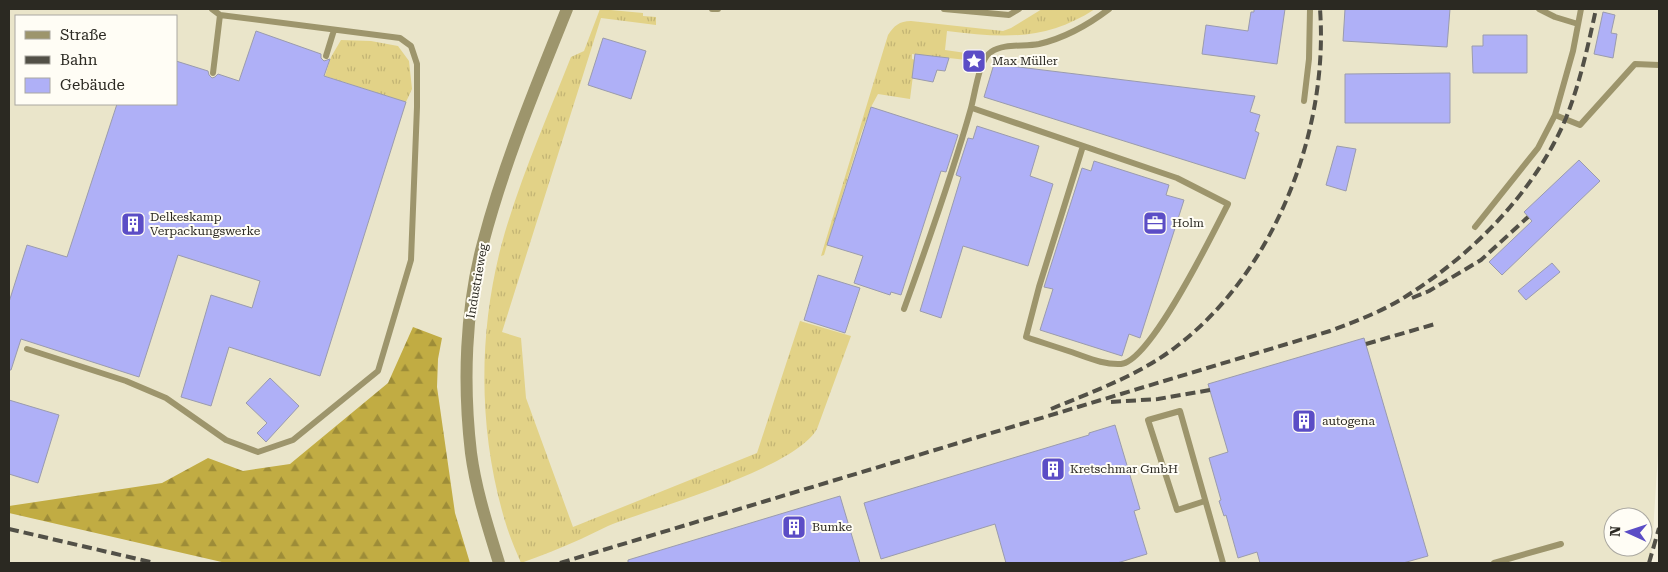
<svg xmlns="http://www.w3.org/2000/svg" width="1668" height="572" viewBox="0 0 1668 572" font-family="'Roboto Serif',serif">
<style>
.built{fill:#eae5ca;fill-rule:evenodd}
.grass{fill:url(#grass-tufts)}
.forest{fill:url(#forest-firs)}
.building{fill:#afb0f7;stroke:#9a9bad}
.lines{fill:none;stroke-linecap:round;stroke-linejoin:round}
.service{stroke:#9d956c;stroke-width:6}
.tertiary{stroke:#9d956c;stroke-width:12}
.rail{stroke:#525047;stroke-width:4;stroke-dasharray:10 5;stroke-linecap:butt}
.labels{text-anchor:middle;stroke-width:4;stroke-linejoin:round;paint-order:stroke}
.poi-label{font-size:12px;fill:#2b2922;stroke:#fffdf5;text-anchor:start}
.street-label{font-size:12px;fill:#2b2922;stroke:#fffdf5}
</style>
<defs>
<pattern id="grass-tufts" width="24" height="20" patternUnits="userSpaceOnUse" patternTransform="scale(1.25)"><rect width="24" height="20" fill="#e2d287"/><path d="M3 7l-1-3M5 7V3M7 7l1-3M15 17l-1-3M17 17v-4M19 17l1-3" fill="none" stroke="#c2b474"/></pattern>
<pattern id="forest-firs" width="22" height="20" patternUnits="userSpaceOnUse" patternTransform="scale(1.25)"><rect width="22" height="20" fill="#c1ac43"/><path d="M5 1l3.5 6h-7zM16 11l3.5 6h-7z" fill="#9d8c38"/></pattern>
</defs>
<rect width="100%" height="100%" fill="#f4f0dd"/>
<path class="built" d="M9,9H1659V439L1651,563H9ZM16,16H176V104H16ZM1613,517H1643V547H1613Z"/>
<path class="grass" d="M600,9L643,13V16L656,17V25L601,18L502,332L521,338L526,398L573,527L757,453L800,321L851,336L817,429C793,470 655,507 608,526C599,530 590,535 581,539C561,548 541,556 521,563C515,549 509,535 505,521C477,428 478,325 505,232C523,172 548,115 571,57L584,51Z
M1042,9H1095C1046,41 1003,38 947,31L945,50L973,54L976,59V61L912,54V59L915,60L910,99L878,94L871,107L861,134L824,255L821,256L888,35C894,26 899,21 911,21L1003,31L1011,28Z
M341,40L371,41L398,46L409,61L412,89L406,102L325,76L331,57Z"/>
<path class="forest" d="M413,327L442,338L438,359L437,387L455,513L470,563H226L9,513V506L162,483L208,458L243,471L290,464L388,383Z"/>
<path class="building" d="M1254,9H1285L1277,64L1202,54L1206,25L1248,31L1251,12H1254Z
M1345,9H1450L1447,47L1343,41Z
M1603,12L1615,15L1611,33L1617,34L1613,58L1594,54Z
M256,31L321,54V58L324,61L330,59L324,76L406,102L320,376L229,347L211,406L181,397L211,295L252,308L260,281L178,255L139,377L21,339L11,370H9V302L27,245L67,257L117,104H176V61L208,71L209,75L212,78L215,77L218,74L239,81Z
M1483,35H1527V73H1473L1472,46H1483Z
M603,38L646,51L631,99L588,85Z
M915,54L949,58L945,71L937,70L933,82L912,78Z
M994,64L1255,96L1250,112L1260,115L1255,131L1259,133L1245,179L984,97Z
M1450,73V123H1345V74Z
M871,107L958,135L946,172L941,171L901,295L891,292L890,295L854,283L863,256L827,245Z
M977,126L1039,146L1030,176L1053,184L1028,266L963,246L941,318L920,311L961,177L956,175L968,138L973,139Z
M1337,146L1356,149L1346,191L1326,185Z
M1579,160L1600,181L1502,275L1489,262L1532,221L1524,212Z
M1094,161L1169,185L1166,195L1184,200L1140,338L1129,334L1122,356L1040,330L1053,289L1044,287L1082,168L1091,171Z
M1552,263L1560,272L1526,300L1518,291Z
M818,275L860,288L845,333L804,320Z
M1364,338L1428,556L1403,563H1260L1257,552L1238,558L1226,515L1224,516L1219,501L1221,500L1209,458L1228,452L1208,384Z
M270,378L299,406L266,442L257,433L267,423L246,403Z
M9,400L59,415L38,483L9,474Z
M1115,425L1140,509L1134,511L1147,554L1117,563H1006L995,524L881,559L864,503L1089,435V433Z
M840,496L860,563H628V560Z"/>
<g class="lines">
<path class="service" d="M712,9H718
M944,9L1009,15L1019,9
M1539,9L1555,17L1578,24
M326,56L334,30
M213,73L220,15
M1304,101L1309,59L1310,9
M972,108L1177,178L1228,204C1213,233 1151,361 1121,364C1106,365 1091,359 1077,354C1060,348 1043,343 1026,337L1039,287L1083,146
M1555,115L1580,125L1635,64L1659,65
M1475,227L1538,148L1555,115L1573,51L1581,9
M904,309C928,243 952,176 971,108C975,94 979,59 991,52C1004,43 1024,47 1039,44C1065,38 1088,25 1109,9
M27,349L126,381L166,398L226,440L258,452L293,440L378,371L411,260L417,107V64L411,46L400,38L220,15L212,9
M1205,501L1177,510L1148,420L1180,411L1223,563
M1494,563L1561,544"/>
<path class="tertiary" d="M499,563C488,527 476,491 471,453C463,385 465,310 483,243C504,163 536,86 567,9"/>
<path class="rail" d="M1412,298L1429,291L1481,260L1528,217
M1366,344L1435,324
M1111,402L1158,399L1210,390
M1051,409C1094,391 1140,375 1177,346C1275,271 1329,130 1320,9
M9,529L155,563
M560,563L1330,331C1354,322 1378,313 1400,300C1469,258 1534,194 1566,118C1580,83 1588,46 1596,9
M1649,563L1659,528"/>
</g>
<defs>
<g id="sight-square" transform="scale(1.25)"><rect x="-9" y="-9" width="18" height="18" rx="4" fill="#5b4dc6" stroke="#fffdf5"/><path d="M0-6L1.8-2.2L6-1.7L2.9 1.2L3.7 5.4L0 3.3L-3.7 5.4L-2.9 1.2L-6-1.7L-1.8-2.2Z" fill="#fff"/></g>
<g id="office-square" transform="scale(1.25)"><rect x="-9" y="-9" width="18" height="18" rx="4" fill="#5b4dc6" stroke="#fffdf5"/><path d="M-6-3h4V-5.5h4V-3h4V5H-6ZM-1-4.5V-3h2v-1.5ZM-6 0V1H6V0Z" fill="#fff"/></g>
<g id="building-square" transform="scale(1.25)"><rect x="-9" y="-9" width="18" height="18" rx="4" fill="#5b4dc6" stroke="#fffdf5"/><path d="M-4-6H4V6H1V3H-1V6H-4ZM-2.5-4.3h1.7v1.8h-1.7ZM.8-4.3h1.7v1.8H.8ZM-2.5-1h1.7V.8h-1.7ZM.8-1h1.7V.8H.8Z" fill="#fff"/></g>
</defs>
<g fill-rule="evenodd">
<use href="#sight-square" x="974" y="61"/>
<use href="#office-square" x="1155" y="223"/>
<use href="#building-square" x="133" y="224"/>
<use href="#building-square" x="1304" y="421"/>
<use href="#building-square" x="1053" y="469"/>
<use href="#building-square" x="794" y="527"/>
</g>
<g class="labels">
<g class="poi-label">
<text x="992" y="65">Max Müller</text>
<text x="150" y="221">Delkeskamp<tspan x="150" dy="14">Verpackungswerke</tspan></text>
<text x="1172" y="227">Holm</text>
<text x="1322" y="425">autogena</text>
<text x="1070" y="473">Kretschmar GmbH</text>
<text x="812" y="531">Bumke</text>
</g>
<g class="street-label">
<text transform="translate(477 281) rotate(-80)" y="4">Industrieweg</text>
</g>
</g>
<rect width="1668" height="572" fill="none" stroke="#2b2922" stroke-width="20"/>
<rect x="15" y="15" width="162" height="90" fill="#fffdf5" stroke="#aaa8a1"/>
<rect x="25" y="31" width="25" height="8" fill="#9d956c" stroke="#aaa8a1"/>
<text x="60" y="40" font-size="15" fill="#2b2922">Straße</text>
<rect x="25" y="56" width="25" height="8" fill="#525047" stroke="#aaa8a1"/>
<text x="60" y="65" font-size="15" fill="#2b2922">Bahn</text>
<rect x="25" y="78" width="25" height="15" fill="#afb0f7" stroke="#aaa8a1"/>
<text x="60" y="90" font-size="15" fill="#2b2922">Gebäude</text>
<g transform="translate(1628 532) rotate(273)"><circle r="24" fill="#fffdf5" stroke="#aaa8a1"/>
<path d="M0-4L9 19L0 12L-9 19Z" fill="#5b4dc6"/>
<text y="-8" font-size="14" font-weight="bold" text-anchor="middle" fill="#2b2922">N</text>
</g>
</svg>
